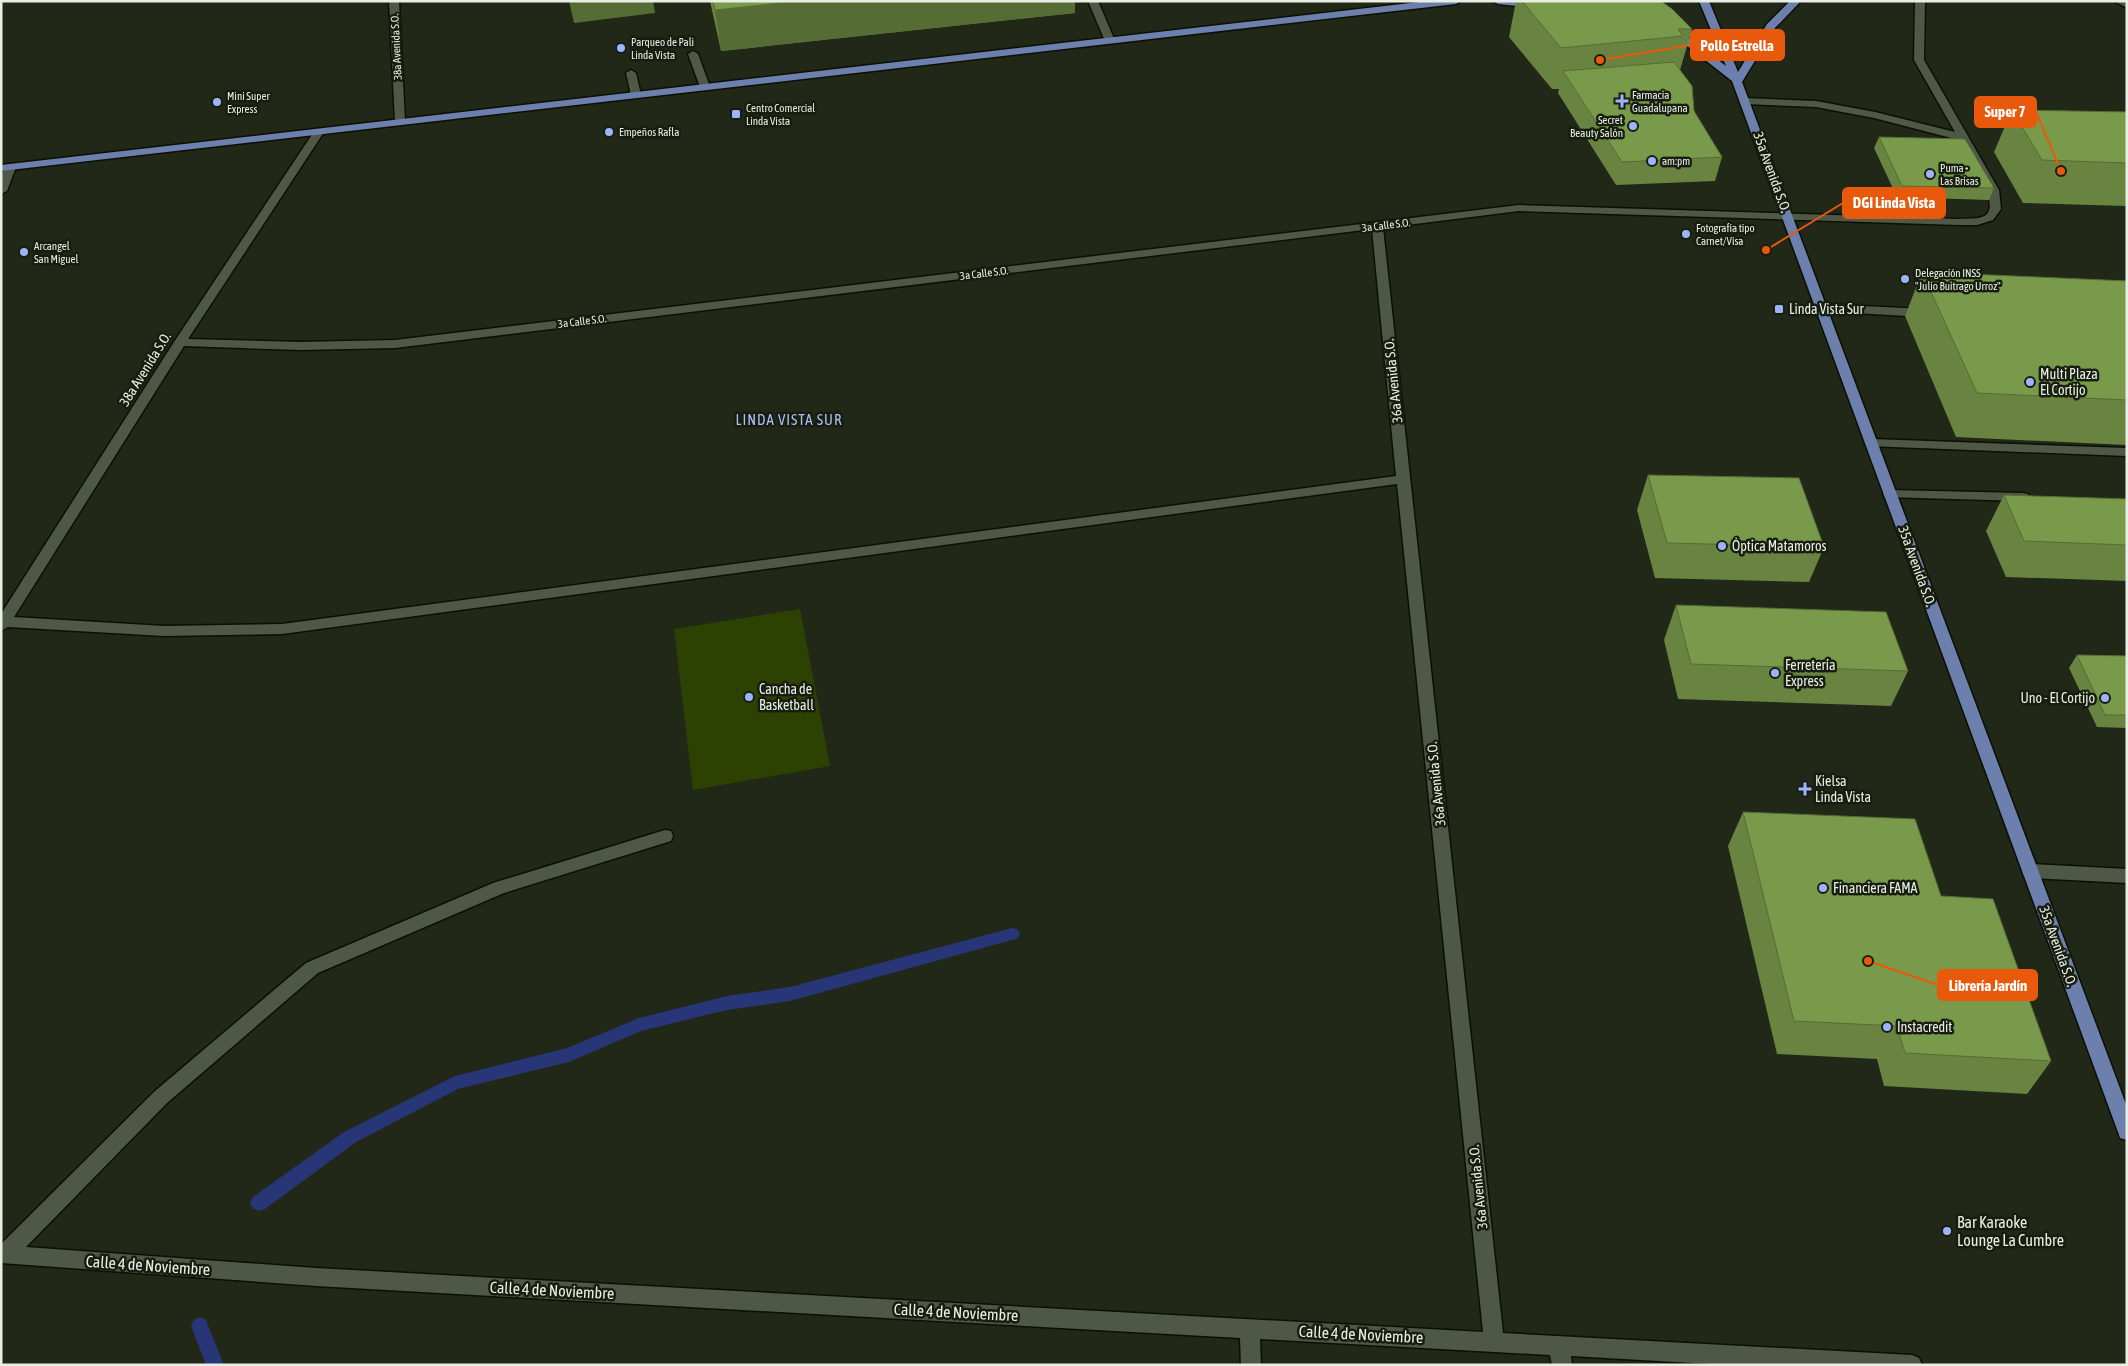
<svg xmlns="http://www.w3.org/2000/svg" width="2128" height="1366" viewBox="0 0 2128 1366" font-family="'Asap Condensed',sans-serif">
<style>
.green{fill:#2d4202}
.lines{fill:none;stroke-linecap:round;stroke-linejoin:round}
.stream{fill:#283677;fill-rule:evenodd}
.minor-casing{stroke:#0b1004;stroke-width:3}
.major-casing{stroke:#0b1004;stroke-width:3}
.minor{fill:#4f5746;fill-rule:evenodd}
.major{fill:#6c7fad;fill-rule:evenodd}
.wall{fill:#698440}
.shaded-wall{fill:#556c34}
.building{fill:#7a9a4b;stroke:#556c34}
.poi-dot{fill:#9db4fd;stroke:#181e0f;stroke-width:2}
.labels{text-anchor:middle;stroke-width:5;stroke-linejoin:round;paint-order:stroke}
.far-poi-label{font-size:11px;fill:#eaefe5;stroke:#181e0f;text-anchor:start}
.far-street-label{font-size:11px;fill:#eaefe5;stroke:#181e0f}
.street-label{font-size:14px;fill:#eaefe5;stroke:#181e0f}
.poi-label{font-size:14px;fill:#eaefe5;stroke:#181e0f;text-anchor:start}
.neighbourhood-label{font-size:15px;letter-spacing:1px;fill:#adbff6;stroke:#181e0f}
.near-poi-label{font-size:16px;fill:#eaefe5;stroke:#181e0f;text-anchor:start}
.near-street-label{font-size:16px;fill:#eaefe5;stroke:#181e0f}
.leader{fill:none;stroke:#e8590c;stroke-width:2}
.callout-dot{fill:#e8590c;stroke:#181e0f;stroke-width:2}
.callout{fill:#e8590c;stroke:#e8590c;stroke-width:2}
.callout-label{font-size:15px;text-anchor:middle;font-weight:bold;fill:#fff}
</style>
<rect width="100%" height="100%" fill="#212818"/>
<path class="green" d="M800,609L830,766L693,790L674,629Z"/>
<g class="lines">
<path class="stream" d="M1012,928L1017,929L1020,934L1017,939L1012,940L790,1001L727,1010L641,1031L569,1062L458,1089L356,1142L265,1209L259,1211L253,1209L250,1203L253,1197L344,1132L455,1076L567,1048L639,1018L727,996L790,987Z
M200,1317L206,1320L224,1365H206L191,1326L194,1320Z"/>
<g class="minor-casing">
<path id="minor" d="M389,1H399L405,122L400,125L395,122Z
M1088,1H1098L1115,41L1114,43H1106L1105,41Z
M1915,1H1925L1924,60L1999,190L2001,209L1993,220L1977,225H1959L1519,211L1383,228L1503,1333L1912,1355L1919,1358L1922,1365H1728L1571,1356L1572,1365H1552L1550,1355L1260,1339L1261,1365H1241L1240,1338L316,1286L1,1263V1244L155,1091L306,963L493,883L665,830L671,831L673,836L671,841L504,893L318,973L167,1103L26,1247L316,1268L1483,1332L1397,484L282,634L164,636L8,627L1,631V614L174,342L315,130H323L324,132L188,339L300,342L395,340L1519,205L1959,219C1967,218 1980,220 1986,215C2001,202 1967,153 1959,140L1874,118L1816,107L1745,104L1740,101L1745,98L1816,101L1875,112L1955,132L1914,60ZM1372,229L1396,476L282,624L164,626L14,617L184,346L300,350L395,348Z
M2114,1H2127V8Z
M693,51L698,54L710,87L709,89L705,90L700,87L688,54Z
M631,70L636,73L641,95L636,98L631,95L626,73Z
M10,164L16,167L7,191L1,194V176L6,165Z
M1822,304L1925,309L1931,313L1925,317L1818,311L1816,308Z
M1872,439L2127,448V456L1867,446L1865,443Z
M1890,490L2023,493L2028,494L2030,497L2028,500L2023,501L1885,497L1883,494L1885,491Z
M2030,864L2127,869V883L2030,878L2024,876L2022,871L2024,866Z"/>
</g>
<g class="major-casing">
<path id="major" d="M1428,1H1461L1456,4L1,171V165Z
M1493,1L1538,3L1540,5L1535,8L1498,4Z
M1699,1H1709L1738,72L1767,24L1790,1H1801L1775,28L1742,82L2127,1107V1140L2120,1138L2118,1132L1732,81L1667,30L1668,28H1676L1726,66Z"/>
</g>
<use href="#minor" class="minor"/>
<use href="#major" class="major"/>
</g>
<path class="wall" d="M710,1H1075V13L721,51Z
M1516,1H1661L1692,29L1680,70L1694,111L1722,157L1715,181L1616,185L1558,93L1559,89H1552L1509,37Z
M2012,110L2127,112V206L2023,203L1994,152Z
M1879,137L1994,188L1989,200L1897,197L1874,148Z
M1922,272L2127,281V445L1956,437L1905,316Z
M1648,475L1824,547L1809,582L1655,578L1637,510Z
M2004,495L2127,499V581L2006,577L1986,531Z
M1676,605L1908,671L1891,706L1678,699L1664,640Z
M2077,655L2127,656V728L2097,727L2069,668Z
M1743,812L1941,896L2051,1061L2027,1094L1884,1086L1877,1059L1777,1054L1728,846Z"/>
<path class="shaded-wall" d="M569,1H653L655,13L574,23Z
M800,1H1075V13L721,51L715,10Z"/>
<path class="building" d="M713,1H800L715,10Z
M1522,1H1661L1672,9L1692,29H1678L1683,36L1561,48Z
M1674,62L1692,86L1694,111L1722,157L1622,162L1563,71Z
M2012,110L2127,112V163L2042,160Z
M1879,137L1965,139L1994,188L1902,186Z
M1922,272L2127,281V400L1977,393Z
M1648,475L1799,478L1824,547L1667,543Z
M2004,495L2127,499V545L2024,541Z
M1676,605L1886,612L1908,671L1691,664Z
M2077,655L2127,656V715H2105Z
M1743,812L1915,819L1941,896L1993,899L2051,1061L1905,1053L1897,1026L1794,1021Z"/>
<g class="poi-dot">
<circle cx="621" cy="48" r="5"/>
<path d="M1619.5 93.5h5v5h5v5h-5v5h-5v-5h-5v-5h5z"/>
<circle cx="217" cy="102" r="5"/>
<rect x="731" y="109" width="10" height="10" rx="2.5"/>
<circle cx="1633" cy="126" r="5"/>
<circle cx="609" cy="132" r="5"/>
<circle cx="1652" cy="161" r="5"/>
<circle cx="1930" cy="174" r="5"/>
<circle cx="1686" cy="234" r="5"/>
<circle cx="24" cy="252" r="5"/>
<circle cx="1905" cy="279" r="5"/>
<rect x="1774" y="304" width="10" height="10" rx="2.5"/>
<circle cx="2030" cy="382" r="5"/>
<circle cx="1722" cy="546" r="5"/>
<circle cx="1775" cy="673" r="5"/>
<circle cx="749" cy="697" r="5"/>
<circle cx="2105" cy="698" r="5"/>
<path d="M1802.5 781.5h5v5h5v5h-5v5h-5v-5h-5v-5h5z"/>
<circle cx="1823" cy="888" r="5"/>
<circle cx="1887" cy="1027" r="5"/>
<circle cx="1947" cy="1231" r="5"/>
</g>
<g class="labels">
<g class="far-poi-label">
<text x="631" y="46">Parqueo de Pali<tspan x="631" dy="13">Linda Vista</tspan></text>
<text x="1632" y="99">Farmacia<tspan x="1632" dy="13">Guadalupana</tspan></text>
<text x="227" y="100">Mini Super<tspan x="227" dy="13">Express</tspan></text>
<text x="746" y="112">Centro Comercial<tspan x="746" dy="13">Linda Vista</tspan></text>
<text x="1623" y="124" text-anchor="end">Secret<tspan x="1623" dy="13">Beauty Salón</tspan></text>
<text x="619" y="136">Empeños Rafla</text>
<text x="1662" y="165">am:pm</text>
<text x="1940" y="172">Puma -<tspan x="1940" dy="13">Las Brisas</tspan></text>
<text x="1696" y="232">Fotografía tipo<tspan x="1696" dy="13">Carnet/Visa</tspan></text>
<text x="34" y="250">Arcangel<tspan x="34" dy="13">San Miguel</tspan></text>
<text x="1915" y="277">Delegación INSS<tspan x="1915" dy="13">"Julio Buitrago Urroz"</tspan></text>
</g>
<g class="far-street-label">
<text transform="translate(396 47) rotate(-93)" y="4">38a Avenida S.O.</text>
<text transform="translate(1386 225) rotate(-7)" y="4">3a Calle S.O.</text>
<text transform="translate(984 273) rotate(-7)" y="4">3a Calle S.O.</text>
<text transform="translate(582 321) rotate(-7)" y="4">3a Calle S.O.</text>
</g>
<g class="street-label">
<text transform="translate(1772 172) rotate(70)" y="5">35a Avenida S.O.</text>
<text transform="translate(145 369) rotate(-58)" y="5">38a Avenida S.O.</text>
<text transform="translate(1393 381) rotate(-96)" y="5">36a Avenida S.O.</text>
<text transform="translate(1917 566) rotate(70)" y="5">35a Avenida S.O.</text>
<text transform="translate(1436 784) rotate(-96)" y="5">36a Avenida S.O.</text>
<text transform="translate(2058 946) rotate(70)" y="5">35a Avenida S.O.</text>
<text transform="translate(1478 1187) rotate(-96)" y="5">36a Avenida S.O.</text>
</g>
<g class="poi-label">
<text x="1789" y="314">Linda Vista Sur</text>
<text x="2040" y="379">Multi Plaza<tspan x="2040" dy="16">El Cortijo</tspan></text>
<text x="1732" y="551">Óptica Matamoros</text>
<text x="1785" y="670">Ferretería<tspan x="1785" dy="16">Express</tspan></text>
<text x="759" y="694">Cancha de<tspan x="759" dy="16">Basketball</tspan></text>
<text x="2095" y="703" text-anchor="end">Uno - El Cortijo</text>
<text x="1815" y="786">Kielsa<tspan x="1815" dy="16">Linda Vista</tspan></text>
<text x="1833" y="893">Financiera FAMA</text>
<text x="1897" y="1032">Instacredit</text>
</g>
<g class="neighbourhood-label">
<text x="789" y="425">LINDA VISTA SUR</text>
</g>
<g class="near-poi-label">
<text x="1957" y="1228">Bar Karaoke<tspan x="1957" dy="18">Lounge La Cumbre</tspan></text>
</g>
<g class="near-street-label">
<text transform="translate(148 1265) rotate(4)" y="6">Calle 4 de Noviembre</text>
<text transform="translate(552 1290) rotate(3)" y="6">Calle 4 de Noviembre</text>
<text transform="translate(956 1312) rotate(3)" y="6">Calle 4 de Noviembre</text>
<text transform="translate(1361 1334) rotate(3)" y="6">Calle 4 de Noviembre</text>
</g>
</g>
<path class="leader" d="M1600 60L1691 45M2061 171L2036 112M1766 250L1843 203M1868 961L1938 985"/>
<g class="callout-dot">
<circle cx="1600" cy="60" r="5"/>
<circle cx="2061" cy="171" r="5"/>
<circle cx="1766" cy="250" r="5"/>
<circle cx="1868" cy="961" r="5"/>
</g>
<g class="callout">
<rect x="1691" y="30" width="93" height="30" rx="5"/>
<rect x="1975" y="97" width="61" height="30" rx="5"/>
<rect x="1843" y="188" width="102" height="30" rx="5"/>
<rect x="1938" y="970" width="99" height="30" rx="5"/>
</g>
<g class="callout-label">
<text x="1737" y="51">Pollo Estrella</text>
<text x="2005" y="117">Super 7</text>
<text x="1894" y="208">DGI Linda Vista</text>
<text x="1988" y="991">Librería Jardín</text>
</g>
<rect width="2128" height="1366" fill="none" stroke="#eaefe5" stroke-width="5"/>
</svg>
